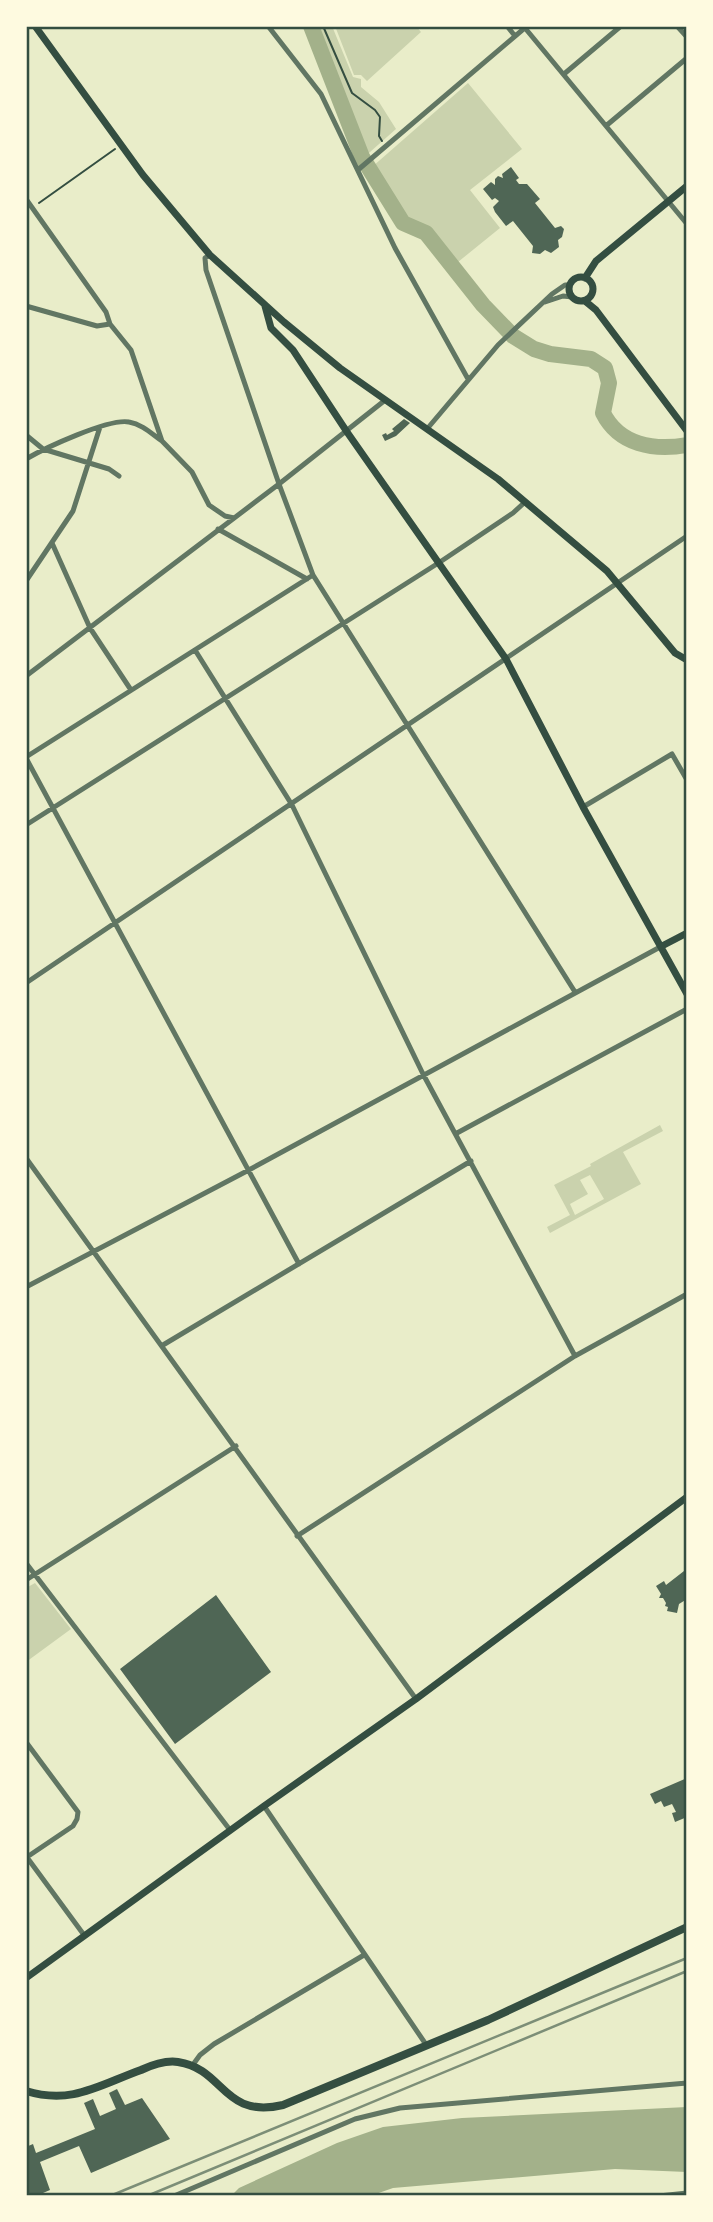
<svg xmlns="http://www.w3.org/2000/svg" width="713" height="2222" viewBox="0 0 713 2222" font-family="Manrope,sans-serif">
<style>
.green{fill:#cad2ad;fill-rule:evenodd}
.water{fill:#a3b18a}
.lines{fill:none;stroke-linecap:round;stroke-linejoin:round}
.river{stroke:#a3b18a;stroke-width:16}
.building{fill:#4f6655}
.path{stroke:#344e41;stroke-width:2}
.minor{stroke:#617663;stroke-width:5}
.secondary{stroke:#344e41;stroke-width:7}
.primary{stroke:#344e41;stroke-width:8}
.rail{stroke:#7c8e77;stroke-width:2.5}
.neatline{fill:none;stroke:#344e41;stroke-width:2.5}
</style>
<rect width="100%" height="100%" fill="#e9edc9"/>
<path class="green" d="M307,26H332L353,77L361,79V87L379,102L396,129L361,160Z
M335,26L362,28L416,26L421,32L367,81L361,75H354Z
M468,83L522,149L470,190L500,228L458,262L428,228L405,220L372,167Z
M660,1125L663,1131L623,1152L641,1184L550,1233L547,1227L570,1215L554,1185L591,1166L590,1164ZM590,1175L604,1199L575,1215L570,1204L588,1194L580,1180Z
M35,1583L71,1629L26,1662V1588Z"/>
<path class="water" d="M687,2107V2172L615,2169L393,2188L370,2196H231L239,2188L337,2143L383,2127L462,2118Z"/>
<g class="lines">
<path class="river" d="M311,26L362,157L403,223L426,233L483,305L513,336L534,349L550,354L591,359L605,368L609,383L603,413C619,445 654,451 687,445"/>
</g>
<path class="building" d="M511,167L519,178L516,180L519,184H527L540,199L535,203L555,228L561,226L564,229L562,237L558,240L559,247L551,253L545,250L540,254L532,253L533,246L513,221L506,226L495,212L493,207L499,201L495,198L492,200L483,189L491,182L495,185V179L498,176L503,178L502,174Z
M404,419L410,423L396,436L385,441L382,435L386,433L387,435L394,431L392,429Z
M684,1571H687V1599L679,1604L677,1613L667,1611L668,1607L665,1606L666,1603L663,1598H659L661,1594L656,1586L664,1581L666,1585Z
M216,1595L271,1672L175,1744L120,1669Z
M687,1778V1817L675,1822L672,1813L676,1812L672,1804L664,1807L661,1801L655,1804L650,1794Z
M117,2089L125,2105L142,2098L170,2139L91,2173L79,2146L40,2162L50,2190L36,2196H26V2147L33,2144L36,2153L95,2129L84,2103L93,2099L100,2116L116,2109L109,2093Z"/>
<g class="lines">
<path class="path" d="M323,26L352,93L375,110L380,117L379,136L382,141
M39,203L115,149"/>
<path class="minor" d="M268,26L321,94L395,248L468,379
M507,26L515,36
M677,26L687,37
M525,28L687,224
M564,74L621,26
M607,125L687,58
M359,169L527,26
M26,199L106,312L110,324L131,350L162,441L192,472L209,505L225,516L234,518
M210,255L205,258L206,270L279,484L313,575L575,992
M545,302L563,296L572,297
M26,306L97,326L110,324
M427,429L498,345L552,294L565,285H570
M26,435L43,449L109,469L119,476
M26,459C45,448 109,418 129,422C142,424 152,434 162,441
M218,529L307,579
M52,543L90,628L131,690
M26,581L73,511L100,427
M195,650L292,805L423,1074L575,1356
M26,676L279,484L384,401
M26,757L313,575
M26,758L299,1264
M583,807L672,754L687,780
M26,825L440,562L513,513L525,502
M26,983L687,536
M457,1133L687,1009
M26,1158L416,1699
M26,1287L247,1171L662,946
M163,1345L471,1161
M297,1536L575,1356L687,1294
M26,1563L230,1830
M26,1580L236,1446
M26,1742L78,1812L77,1819L73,1826L27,1857
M264,1806L427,2046
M26,1856L84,1935
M192,2066L200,2055L214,2044L364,1955
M174,2196L355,2119L400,2108L687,2083
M659,2196L687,2193"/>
<path class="secondary" d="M35,26L143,175L210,255L284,322L340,368L498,479L607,571L675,653L687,660
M569 289a12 12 0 1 1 24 0a12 12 0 1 1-24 0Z
M585,278L596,261L687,186
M585,301L596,310L687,431
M265,306L271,328L293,350L347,432L506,659L583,807L687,994
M662,946L687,933
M26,1978L264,1806L416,1699L687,1497"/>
<path class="primary" d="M26,2091C72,2105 99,2085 141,2070C152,2065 165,2060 178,2062C225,2069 222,2119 283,2105L488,2020L687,1927"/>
<path class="rail" d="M110,2196L687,1958
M147,2196L687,1971"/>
</g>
<rect width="713" height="2222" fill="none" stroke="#fefae0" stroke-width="56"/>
<rect x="28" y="28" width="657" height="2166" class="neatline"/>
</svg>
